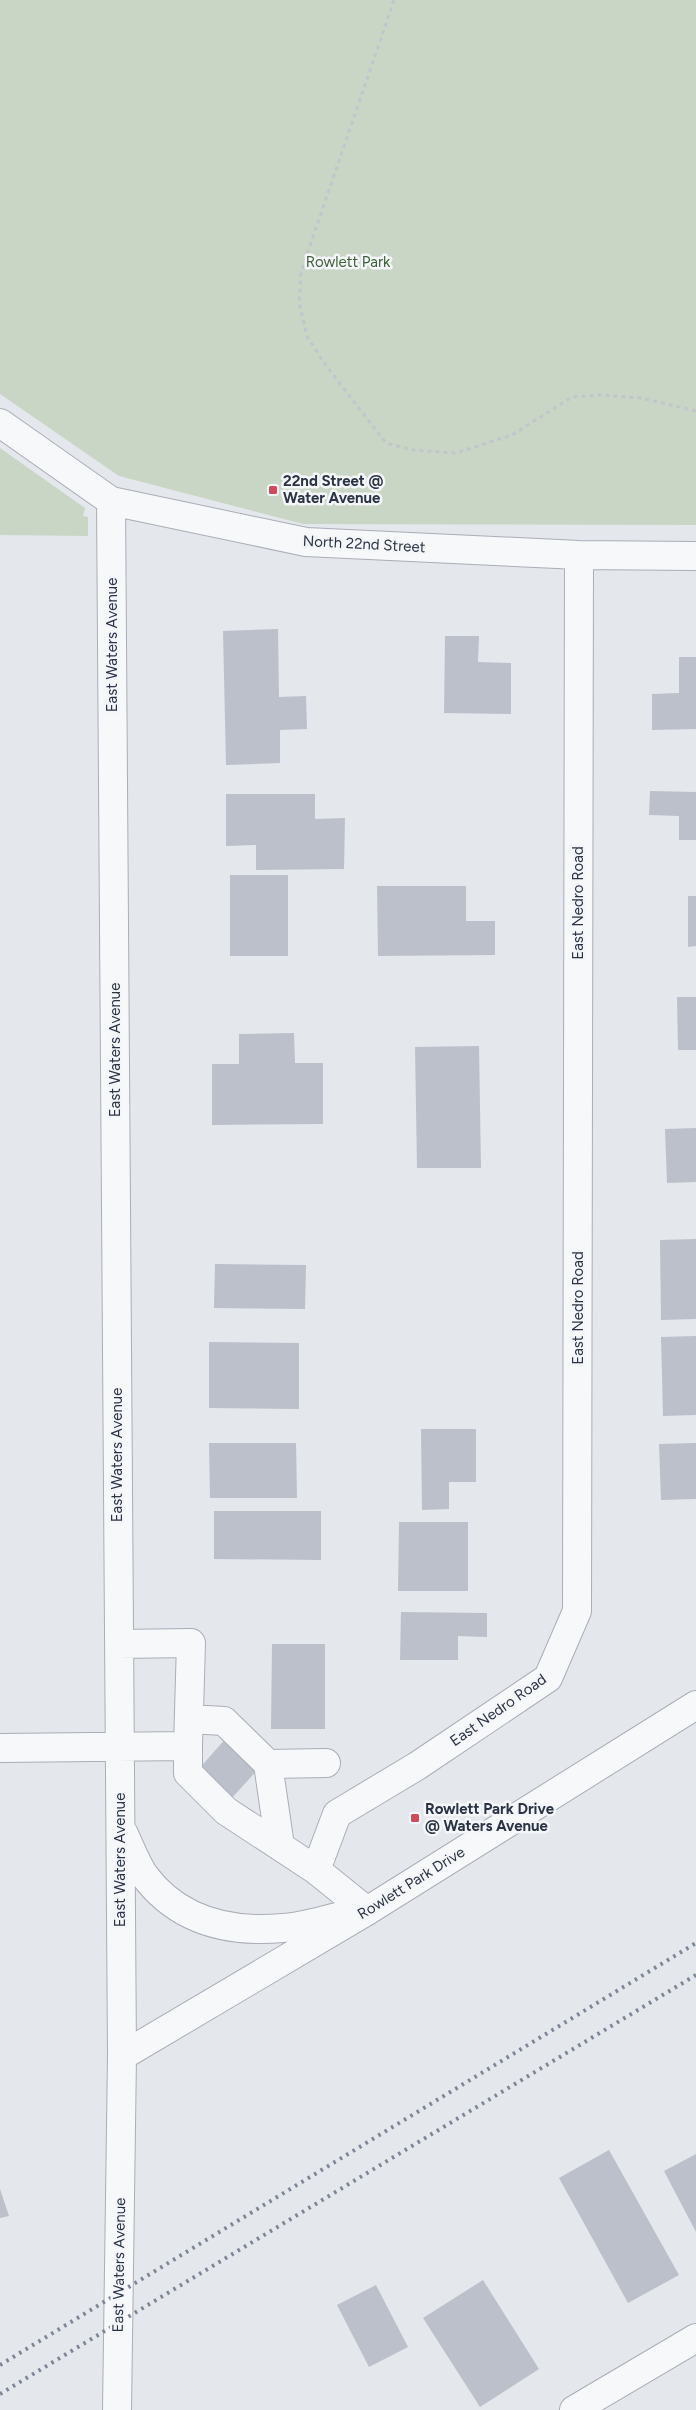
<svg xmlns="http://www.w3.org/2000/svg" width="696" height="2410" viewBox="0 0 696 2410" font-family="Figtree,sans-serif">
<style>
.green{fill:#c9d6c5}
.building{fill:#bbc0ca}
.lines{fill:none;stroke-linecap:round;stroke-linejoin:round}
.minor-casing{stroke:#a9aeb7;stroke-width:30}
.path{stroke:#c2c5cb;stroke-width:3;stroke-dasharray:4 4;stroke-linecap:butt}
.minor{stroke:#f7f8fa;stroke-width:28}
.rail{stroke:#7d8696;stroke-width:4;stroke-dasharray:2.5 5;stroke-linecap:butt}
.poi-dot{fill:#d1495b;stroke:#f4f6f9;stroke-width:2}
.labels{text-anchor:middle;stroke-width:5;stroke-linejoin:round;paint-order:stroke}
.park-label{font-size:15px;fill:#3f6138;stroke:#f4f6f9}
.poi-label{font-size:15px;font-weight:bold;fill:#2b3445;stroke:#f4f6f9;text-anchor:start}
.street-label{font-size:15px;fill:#2b3445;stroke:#f4f6f9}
</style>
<rect width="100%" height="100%" fill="#e4e7ec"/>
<path class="green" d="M0,0H696V525L303,524L119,476L0,394Z
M0,448L85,508L83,516L88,517V536L0,535Z"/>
<path class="building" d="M278,629L279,697L306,696L307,729L280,730V763L226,765L223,631Z
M445,636H479L478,662L511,663V714L444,713Z
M679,657H696V729L652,730V694L679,693Z
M650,791L696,792V840H679V816L649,815Z
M226,794H315V819L345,818L344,869L256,870V845L226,846Z
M230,875H288V956H230Z
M377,886H466V921H495V955L378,956Z
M688,896H696V946L688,947Z
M677,997H696V1050H678Z
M294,1033L295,1063H323V1124L212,1125V1064H239V1034Z
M479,1046L481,1168H417L415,1047Z
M696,1128V1182L667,1183L665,1129Z
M696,1239V1319L661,1320L660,1240Z
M215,1264L306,1265L305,1309L214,1308Z
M696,1336V1415L663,1416L661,1337Z
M209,1342L299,1343V1409L209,1408Z
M421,1429H476V1482H449V1509L422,1510Z
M209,1443H296L297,1498H210Z
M696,1443V1499L661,1500L659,1444Z
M214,1511H321V1560L214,1559Z
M399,1522H468V1591H398Z
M401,1612L487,1613V1637L458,1636V1660H400Z
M272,1644H325V1729H271Z
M228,1736L261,1766L230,1800L197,1771Z
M609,2150L679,2275L628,2303L559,2178Z
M696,2154V2232L664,2171Z
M0,2189L9,2216L0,2218Z
M483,2280L539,2369L480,2407L423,2318Z
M376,2285L408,2347L369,2367L337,2305Z"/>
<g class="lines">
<g class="minor-casing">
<path id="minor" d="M0,423L111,501L306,542L579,555L696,556
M111,501L122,2056L117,2410
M189,1719L224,1721L268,1764L280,1846
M188,1746V1773L226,1811L316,1870
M0,1748L188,1746L191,1643L119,1644
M268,1764L326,1763
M124,1834C130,1847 136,1863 144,1875C178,1921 228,1933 283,1928C304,1927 326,1919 346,1915
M367,1911L316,1870L337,1814L417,1766L548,1678L577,1611L579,555
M122,2056L367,1911L696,1705
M574,2410L696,2338"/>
</g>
<path class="path" d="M394,0L301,272L299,302L307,336L324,363L386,443L412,450L456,453L512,435L572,397L601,395L641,398L696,411"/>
<use href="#minor" class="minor"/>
<path class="rail" d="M0,2365L696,1943
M0,2394L696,1975"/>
</g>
<g class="poi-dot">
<rect x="268" y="485" width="10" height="10" rx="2.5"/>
<rect x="410" y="1813" width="10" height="10" rx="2.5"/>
</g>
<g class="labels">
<g class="park-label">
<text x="348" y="267">Rowlett Park</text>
</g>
<g class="poi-label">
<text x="283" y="486">22nd Street @<tspan x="283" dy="17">Water Avenue</tspan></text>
<text x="425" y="1814">Rowlett Park Drive<tspan x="425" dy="17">@ Waters Avenue</tspan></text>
</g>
<g class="street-label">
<text transform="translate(364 544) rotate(3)" y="5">North 22nd Street</text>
<text transform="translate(112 645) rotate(-90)" y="5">East Waters Avenue</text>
<text transform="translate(578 903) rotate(-90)" y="5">East Nedro Road</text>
<text transform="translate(115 1050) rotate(-90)" y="5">East Waters Avenue</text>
<text transform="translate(578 1308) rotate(-90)" y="5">East Nedro Road</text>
<text transform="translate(117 1455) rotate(-90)" y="5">East Waters Avenue</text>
<text transform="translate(498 1710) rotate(-35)" y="5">East Nedro Road</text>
<text transform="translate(120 1860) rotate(-90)" y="5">East Waters Avenue</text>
<text transform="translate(411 1883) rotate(-32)" y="5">Rowlett Park Drive</text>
<text transform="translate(119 2265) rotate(-89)" y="5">East Waters Avenue</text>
</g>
</g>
</svg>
